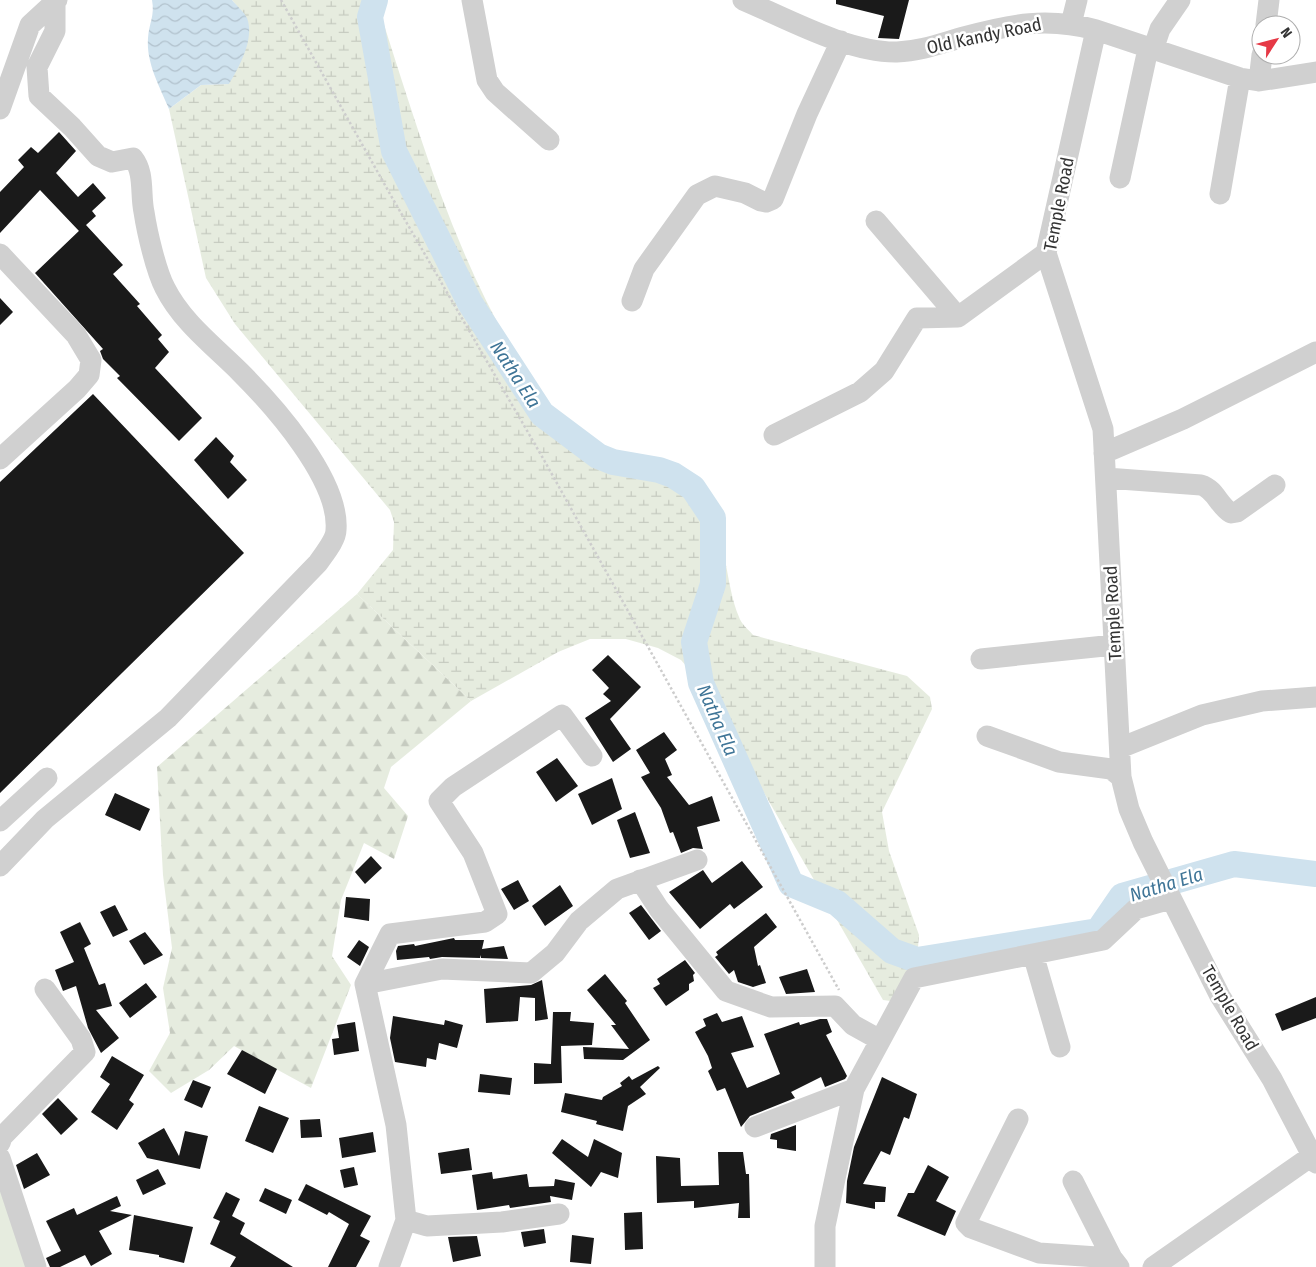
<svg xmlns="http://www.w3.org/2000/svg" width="1316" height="1267" viewBox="0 0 1316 1267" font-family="'Fira Sans Condensed',sans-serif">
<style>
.forest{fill:url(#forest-firs)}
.wetland{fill:url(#wetland-marsh)}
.garden{fill:#e6ecdf}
.water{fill:url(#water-waves)}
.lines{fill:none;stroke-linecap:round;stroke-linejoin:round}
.river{stroke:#cfe2ee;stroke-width:26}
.building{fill:#1a1a1a}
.path{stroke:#cdcdcd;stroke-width:2.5;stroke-dasharray:2.5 2.5;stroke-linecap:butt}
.minor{stroke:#d0d0d0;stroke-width:21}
.labels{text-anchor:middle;stroke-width:5;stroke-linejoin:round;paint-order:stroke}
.street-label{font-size:18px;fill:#333;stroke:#fff}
.water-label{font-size:19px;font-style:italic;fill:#3f7597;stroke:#fff}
</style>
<defs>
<pattern id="forest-firs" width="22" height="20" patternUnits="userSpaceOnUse" patternTransform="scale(1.25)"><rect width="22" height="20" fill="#e6ecdf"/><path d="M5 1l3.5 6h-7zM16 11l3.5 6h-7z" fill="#c6cbc0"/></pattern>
<pattern id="wetland-marsh" width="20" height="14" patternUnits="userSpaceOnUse" patternTransform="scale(1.25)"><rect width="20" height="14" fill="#e6ecdf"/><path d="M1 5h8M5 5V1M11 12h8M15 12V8" fill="none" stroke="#c6cbc0"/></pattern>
<pattern id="water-waves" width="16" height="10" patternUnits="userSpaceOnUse" patternTransform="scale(1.25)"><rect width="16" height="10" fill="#cfe2ee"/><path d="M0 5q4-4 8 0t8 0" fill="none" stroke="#b2c2cd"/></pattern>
</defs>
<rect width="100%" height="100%" fill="#fff"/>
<path class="forest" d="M357,594L471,701L391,767L384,788L408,816L394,859L364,843L341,900L332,956L351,985L311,1088L234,1046L209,1070L171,1093L149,1071L170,1033L163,988L172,948L163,875L157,767Z"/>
<path class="wetland" d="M232,0H376C416,123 451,248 518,359C531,380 544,407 562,424C576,437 592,455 611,461C648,475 671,462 702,499C727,529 724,581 739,617C741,624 749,630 753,635L907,676L930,697L932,709L882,812L889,851L919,935L917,960L905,996L898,1002L883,1000L701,683L681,660L658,648L626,639H590L558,652L471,701L357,594L393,550L394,522L390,510L235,324L206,278L169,109L201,85L229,84L247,18Z"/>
<path class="garden" d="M0,1167L34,1267H0Z"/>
<path class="water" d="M152,0H232C236,5 244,12 247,18C255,39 239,67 229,84L201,85L169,109C160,87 146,63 148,38C149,23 155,16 152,0Z"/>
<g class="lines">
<path class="river" d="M375,0L370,17L394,151L470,303L542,414L598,456L613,462L659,470L673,475L693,488L713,518V584L694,642L701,683L791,884L837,903L892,951L917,960L1098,931L1122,896L1234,864L1316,874"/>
</g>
<path class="building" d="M836,0H909L899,39L878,38L884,16L836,4Z
M59,132L76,151L56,173L78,197L93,183L106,198L92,211L96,216L86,225L123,265L113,274L140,304L137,306L162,335L158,339L169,352L155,368L202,418L179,441L117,378L120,376L103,359L100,351L103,349L35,273L82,228L79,231L40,190L0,233V192L24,167L18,160L31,147L38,153Z
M0,298L13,312L0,325Z
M93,394L244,553L0,793V482Z
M216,437L234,456L230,462L247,480L228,499L194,460Z
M608,655L641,687L610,719L631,749L613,762L585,718L611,701L603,694L609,688L592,670Z
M664,732L677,750L665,759L672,775L667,777L689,805L712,796L720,821L697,827L703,849L693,848L681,853L673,832L670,833L661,808L641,777L650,773L636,750Z
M557,758L578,786L556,802L536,772Z
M612,778L622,809L592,825L578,794Z
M115,793L150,809L140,831L105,815Z
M635,812L650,853L630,858L617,820Z
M371,856L382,868L365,884L355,872Z
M742,861L763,887L734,909L730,904L700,929L669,892L703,870L712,883Z
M518,880L529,901L514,910L501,889Z
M560,885L573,906L545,926L532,906Z
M346,897L370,899L369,921L344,917Z
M115,905L128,930L113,937L100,912Z
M641,905L661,931L649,940L629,913Z
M766,913L777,927L754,947L758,966L760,965L766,983L753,987L738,982L734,970L729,974L715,957L718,955L716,952Z
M80,922L91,944L84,948L99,985L105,983L112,1006L96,1010L119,1038L101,1053L88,1028L76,986L63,991L55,970L74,962L60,932Z
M145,932L163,955L144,965L129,941Z
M454,938L455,940H484L482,949L504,946L508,959L481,958V955L480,958L442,957L430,959L429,957L397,960L396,951L398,946L414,944L415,946Z
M359,940L369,947L360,966L347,957Z
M685,960L695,973L693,975L694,981L689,984V990L666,1006L653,988L660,984L657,979Z
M807,969L815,992L786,994L779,977Z
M605,974L627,1001L625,1003L650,1040L623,1060L584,1059L583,1047L629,1049L611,1025H616L587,990Z
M542,980L548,1019L535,1021V998L520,997L518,1021L486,1023L484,989L531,985Z
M146,983L157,997L130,1018L119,1003Z
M1316,997V1018L1282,1031L1275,1014Z
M553,1012H571L570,1021L594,1023L592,1045L561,1046L562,1083L534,1084V1063L551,1064Z
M717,1013L722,1022L742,1016L754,1047L731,1053L747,1088L780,1074L764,1034L799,1022L800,1025L820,1019H827L832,1032L826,1035L847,1076L845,1079L825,1087L821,1077L791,1092L795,1098L750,1116L741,1127L725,1088L717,1091L708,1071L712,1068L708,1056L695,1032L706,1026L703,1019Z
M393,1016L444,1025L445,1020L463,1025L457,1048L439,1043L436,1060L427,1058L426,1067L395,1062L390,1038Z
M355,1022L359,1051L334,1055L332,1039L339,1038L337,1025Z
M242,1050L277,1069L265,1094L227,1074Z
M112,1056L144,1075L129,1100L134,1104L117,1130L91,1112L110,1084L100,1077Z
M658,1066L660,1068L640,1087L646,1094L628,1106L623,1131L596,1124L597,1121L561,1112L565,1093L602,1100L603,1097L622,1086L620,1083L629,1076L632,1080Z
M480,1074L512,1078L510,1095L478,1092Z
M882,1077L917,1094L909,1119L904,1117L890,1155L881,1151L863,1184L886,1187L885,1202H875V1209L846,1203L847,1181L854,1147Z
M193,1080L211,1087L202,1108L184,1100Z
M58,1098L78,1119L61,1135L42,1114Z
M259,1106L289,1118L273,1153L245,1141Z
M320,1119L322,1137L301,1138L300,1120Z
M796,1125V1151L777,1148V1140L770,1139L771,1134Z
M164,1128L179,1156L185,1131L208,1136L200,1169L147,1158L138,1143Z
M373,1132L376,1152L342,1158L339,1138Z
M562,1139L588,1157L594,1139L622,1153L618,1178L601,1172L591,1187L552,1153Z
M469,1148L472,1170L441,1174L438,1153Z
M718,1152H743L746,1174H749L750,1218H738L739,1203L694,1208V1201L657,1203L656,1156L680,1158L681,1186L719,1185Z
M37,1153L50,1175L24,1189L16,1165Z
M928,1165L949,1177L936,1201L956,1211L945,1236L897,1216L908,1193H914Z
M354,1167L358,1185L344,1188L340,1170Z
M158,1169L166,1184L143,1195L136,1180Z
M492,1172L493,1179L527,1174L529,1187L554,1186L555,1179L575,1183L572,1200L550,1196L551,1202L510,1208L509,1205L477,1210L472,1175Z
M306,1184L371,1216L360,1236L370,1241L356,1267H328L349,1224L329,1212L327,1215L298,1200Z
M265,1188L292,1200L286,1214L259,1201Z
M226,1192L240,1199L232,1216L245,1223L240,1234L293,1267H230L236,1257L210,1244L220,1221L213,1218Z
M117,1196L121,1206L110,1211L132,1215L99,1231L112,1254L91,1266L85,1255L60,1267H50L46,1258L61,1251L46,1221L74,1208L77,1215Z
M642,1212L643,1249L625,1250L624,1213Z
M134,1215L193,1227L184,1263L159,1257V1255L129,1250Z
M544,1229L546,1243L524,1247L521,1232Z
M572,1235L594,1238L591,1264L570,1262Z
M477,1236L481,1256L453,1262L448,1237Z"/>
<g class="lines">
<path class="path" d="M281,0L390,194L544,460L839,990"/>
<path class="minor" d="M472,0L487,80L495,92L549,140
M743,0C788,19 849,53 897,52C921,51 942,43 964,37C1012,24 1047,17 1096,30L1240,78L1259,81L1316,72
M1071,24L1077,0
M1266,25L1269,0
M1096,30L1046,253L1103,429L1121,777L1129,809L1143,842L1220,996L1272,1079L1316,1163
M1153,50L1160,29L1180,0
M1259,81L1262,55
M0,109L30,25L57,0
M1120,178L1148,49
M1220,194L1240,78
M876,221L958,317
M0,254L76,335L91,360L89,375L77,389L0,459
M632,301L644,269L697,195L715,186L745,193L761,201L766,202L773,199L807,114L841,41
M774,435L860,392L884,371L917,318L958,317L1046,253
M1104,453L1183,419L1316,352
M1106,478L1201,485C1215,489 1219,506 1231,513L1237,512L1275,485
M981,659L1114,645
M987,736L1059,762L1111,769L1121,777
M1120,748L1202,715L1262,701L1316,697
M0,821L47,778
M0,866L45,819L168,718L318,563C324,554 336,540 336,530C340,480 274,406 240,372C214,346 182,322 165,288C156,271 147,232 144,212C140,194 145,173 133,158L112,162L98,156L72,127L39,96L37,67L55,31V2
M640,880L659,909L726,991L771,1007L835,1006L853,1025L880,1040
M1033,954L1060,1047
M365,984L442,969L531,973L555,953L579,921L617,889L697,860
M1018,1119L966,1223L971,1228L1039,1253L1112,1258
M755,1127L854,1089L914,978L1103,940L1136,909L1171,899
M0,1143L2,1137L85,1052L81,1039L45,989
M0,1158L36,1267
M1073,1181L1112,1258L1119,1267
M406,1220L427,1226L502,1222L559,1214
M389,1267L406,1220L396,1125L365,984L390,934L485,922L497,914L473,853L439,801L453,787L562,715L592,756
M825,1267V1226L854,1089
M1153,1267L1313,1155"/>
</g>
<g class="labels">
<g class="street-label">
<text transform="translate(984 36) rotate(-12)" y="6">Old Kandy Road</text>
<text transform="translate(1059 204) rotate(-79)" y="6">Temple Road</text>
<text transform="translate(1113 613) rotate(-93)" y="6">Temple Road</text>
<text transform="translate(1230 1008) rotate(60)" y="6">Temple Road</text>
</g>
<g class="water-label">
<text transform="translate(516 374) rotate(57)" y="7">Natha Ela</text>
<text transform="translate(718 720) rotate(67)" y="7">Natha Ela</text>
<text transform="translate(1166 884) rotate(-17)" y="7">Natha Ela</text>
</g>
</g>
<g transform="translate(1276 40) rotate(54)"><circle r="24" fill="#ffffff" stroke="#adadad"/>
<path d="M0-4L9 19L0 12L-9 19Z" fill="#e63946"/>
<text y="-8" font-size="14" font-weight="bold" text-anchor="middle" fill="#333333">N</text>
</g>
</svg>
